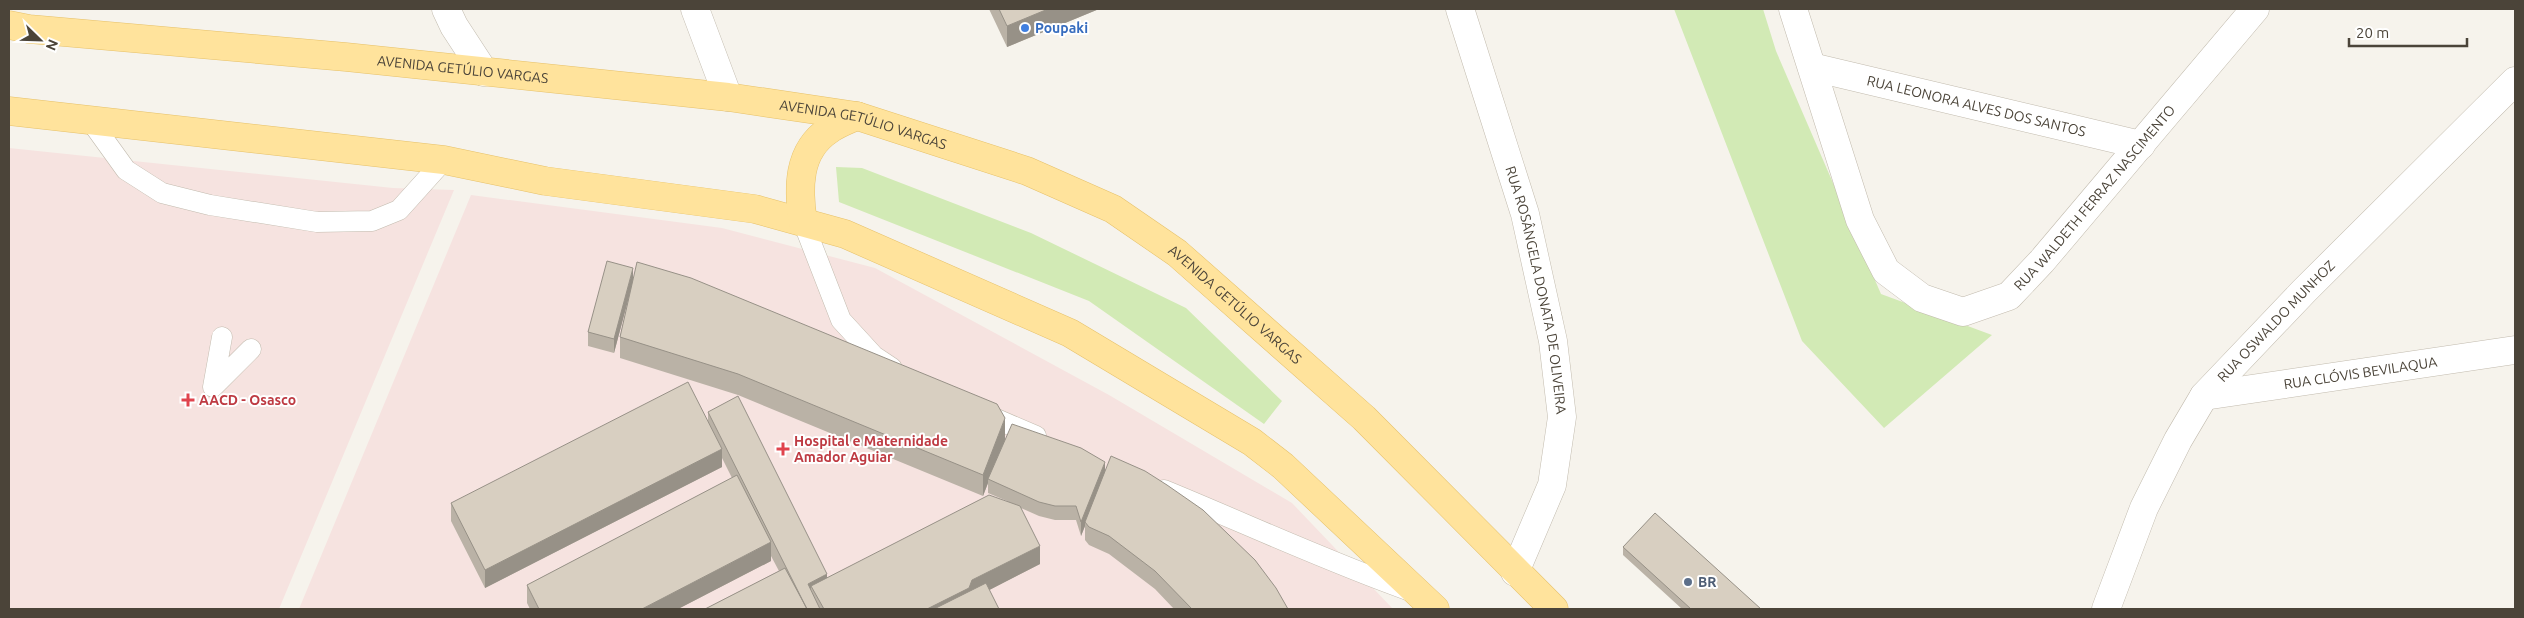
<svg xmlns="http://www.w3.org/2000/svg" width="2524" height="618" viewBox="0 0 2524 618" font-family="Ubuntu,sans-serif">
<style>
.medical{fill:#f6e3e0}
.green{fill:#d2eab5}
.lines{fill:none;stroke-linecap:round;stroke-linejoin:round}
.service-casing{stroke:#c2bbae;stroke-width:21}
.minor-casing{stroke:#c2bbae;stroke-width:29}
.primary-casing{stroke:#e6c16a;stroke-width:29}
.service{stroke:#fff;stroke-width:20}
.minor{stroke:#fff;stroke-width:28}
.primary{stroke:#ffe39c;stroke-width:28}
.wall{fill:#bab2a6}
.shaded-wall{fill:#979187}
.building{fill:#d8cfc1;stroke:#979187}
.shop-dot{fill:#3f7fe0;stroke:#fff;stroke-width:2}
.health-dot{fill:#e0444e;stroke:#fff;stroke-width:2}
.service-dot{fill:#5c6f8a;stroke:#fff;stroke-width:2}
.labels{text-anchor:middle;stroke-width:4;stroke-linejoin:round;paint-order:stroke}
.shop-label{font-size:14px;font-weight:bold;fill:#366cbe;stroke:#fff;text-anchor:start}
.street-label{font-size:14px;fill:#4b4439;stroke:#fff}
.health-label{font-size:14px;font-weight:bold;fill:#be3a42;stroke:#fff;text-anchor:start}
.service-label{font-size:14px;font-weight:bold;fill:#4e5e75;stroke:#fff;text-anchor:start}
</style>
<rect width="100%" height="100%" fill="#f6f3ec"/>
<path class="medical" d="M9,148L393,188L454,190L279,609H9Z
M471,195L722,228L875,268L1109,395L1292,503L1393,609H299Z"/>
<path class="green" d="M1674,9H1763L1776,51L1881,294L1992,335L1884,428L1802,341Z
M836,167L862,168L1031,233L1186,308L1282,401L1264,424L1089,301L839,202Z"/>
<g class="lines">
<g class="service-casing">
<path id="service" d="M90,120L126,170L162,193L210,205L317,222L372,221L399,210L444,160
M803,222L841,320L874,356L892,368
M213,387L251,349
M213,387L222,337
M980,412L1036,436
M1164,490C1247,524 1328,562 1413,592"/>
</g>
<g class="minor-casing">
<g id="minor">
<path d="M446,9L454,26L484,72"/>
<path d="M695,9L728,97"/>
<path id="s1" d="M1460,9L1525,214L1553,341L1562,417L1552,485L1515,572"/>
<path id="s2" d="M1793,9L1860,220L1886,271L1922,298L1963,312L2009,296L2042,261L2255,9"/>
<path id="s3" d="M1812,67L2141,145"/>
<path id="s4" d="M2204,396L2515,350"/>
<path id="s5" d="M2106,609L2144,508L2178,440L2204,396L2304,291L2515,81"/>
</g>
</g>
<g class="primary-casing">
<g id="primary">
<path id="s6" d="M9,25L29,29L346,57L728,97L857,116L1027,171L1113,209L1177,253L1364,418L1554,609"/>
<path d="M9,111L444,160L545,181L755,209L845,234L1070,333L1252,442L1283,466L1435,609"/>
<path d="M803,222C798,189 797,151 829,130C837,124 848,120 857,116"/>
</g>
</g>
<use href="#service" class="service"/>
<use href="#minor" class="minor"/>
<use href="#primary" class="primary"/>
</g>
<path class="wall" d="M989,9H1099L1007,47Z
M633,280L1005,439L1105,469L1288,609H1174L1155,589L1109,554L1089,545L1085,540V526L1081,536L1076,520H1055L1039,516L1021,508L1040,564L989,590L999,609H705L779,571L771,556V561L678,609H530L527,603V585L732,478L722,458V467L485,588L451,521V503L708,421V412L827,578L1007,501L988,493V483L983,496L738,395L620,358V337L630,292L614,353L588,346V332Z
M1623,547L1761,609H1682L1623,555Z"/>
<path class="shaded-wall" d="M1048,9H1099L1007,47V26Z
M633,268V282L614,353V339Z
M1005,418V440L988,479V483L983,496V475Z
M722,449V467L485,588V570Z
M1105,462V476L1085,522V526L1081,536V522Z
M771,542V561L678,609H642Z
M1040,546V564L972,599L964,609H927L972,580Z
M827,574V592L811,586V601L808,584Z"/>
<path class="building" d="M999,9H1048L1007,26Z
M607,261L633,268L614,339L588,332Z
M637,262L691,278L997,404L1005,418L983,475L738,374L620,337Z
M688,382L722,449L485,570L451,503Z
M738,396L827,574L808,584L820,609H807L708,412Z
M1012,424L1081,448L1105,462L1081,522L1076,506H1055L1039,502L988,479Z
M1111,456L1145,471L1167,485L1203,510L1255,560L1276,588L1288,609H1192L1155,571L1109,536L1089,527L1085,522Z
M737,475L771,542L642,609H539L527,585Z
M989,495L1020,506L1040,546L972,580L969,588L927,609H824L811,586Z
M1655,513L1761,609H1691L1623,547Z
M785,568L807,609H705Z
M986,583L999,609H934Z"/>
<circle class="shop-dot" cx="1025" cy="28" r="5"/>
<g class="health-dot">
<path d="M185.5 392.5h5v5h5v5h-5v5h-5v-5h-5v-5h5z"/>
<path d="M780.5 441.5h5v5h5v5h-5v5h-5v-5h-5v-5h5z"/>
</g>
<circle class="service-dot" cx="1688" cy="582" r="5"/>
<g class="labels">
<g class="shop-label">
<text x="1035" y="33">Poupaki</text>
</g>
<g class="street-label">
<text dy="5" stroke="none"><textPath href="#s6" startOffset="456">AVENIDA GETÚLIO VARGAS</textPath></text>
<text dy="5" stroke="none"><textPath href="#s3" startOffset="169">RUA LEONORA ALVES DOS SANTOS</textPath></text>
<text dy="5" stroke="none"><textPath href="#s6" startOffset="861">AVENIDA GETÚLIO VARGAS</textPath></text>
<text dy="5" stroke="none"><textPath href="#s2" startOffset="546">RUA WALDETH FERRAZ NASCIMENTO</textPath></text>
<text dy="5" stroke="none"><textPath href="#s1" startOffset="292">RUA ROSÂNGELA DONATA DE OLIVEIRA</textPath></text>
<text dy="5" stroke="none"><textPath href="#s6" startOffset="1281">AVENIDA GETÚLIO VARGAS</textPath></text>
<text dy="5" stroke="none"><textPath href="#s5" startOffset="339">RUA OSWALDO MUNHOZ</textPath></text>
<text dy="5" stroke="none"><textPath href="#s4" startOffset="158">RUA CLÓVIS BEVILAQUA</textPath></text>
</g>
<g class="health-label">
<text x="199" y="405">AACD - Osasco</text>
<text x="794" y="446">Hospital e Maternidade<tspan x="794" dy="16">Amador Aguiar</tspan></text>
</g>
<g class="service-label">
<text x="1698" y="587">BR</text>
</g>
</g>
<rect width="2524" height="618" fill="none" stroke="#4b4439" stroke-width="20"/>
<g transform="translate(40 40) rotate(113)" stroke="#ffffff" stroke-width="4" paint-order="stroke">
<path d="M0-4L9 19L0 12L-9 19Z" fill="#4b4439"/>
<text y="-8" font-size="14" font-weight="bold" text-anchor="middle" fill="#4b4439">N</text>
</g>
<path d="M2349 38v8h118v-8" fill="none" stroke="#4b4439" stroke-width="2.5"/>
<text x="2356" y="38" font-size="15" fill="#4b4439" stroke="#ffffff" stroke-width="4" paint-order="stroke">20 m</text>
</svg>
